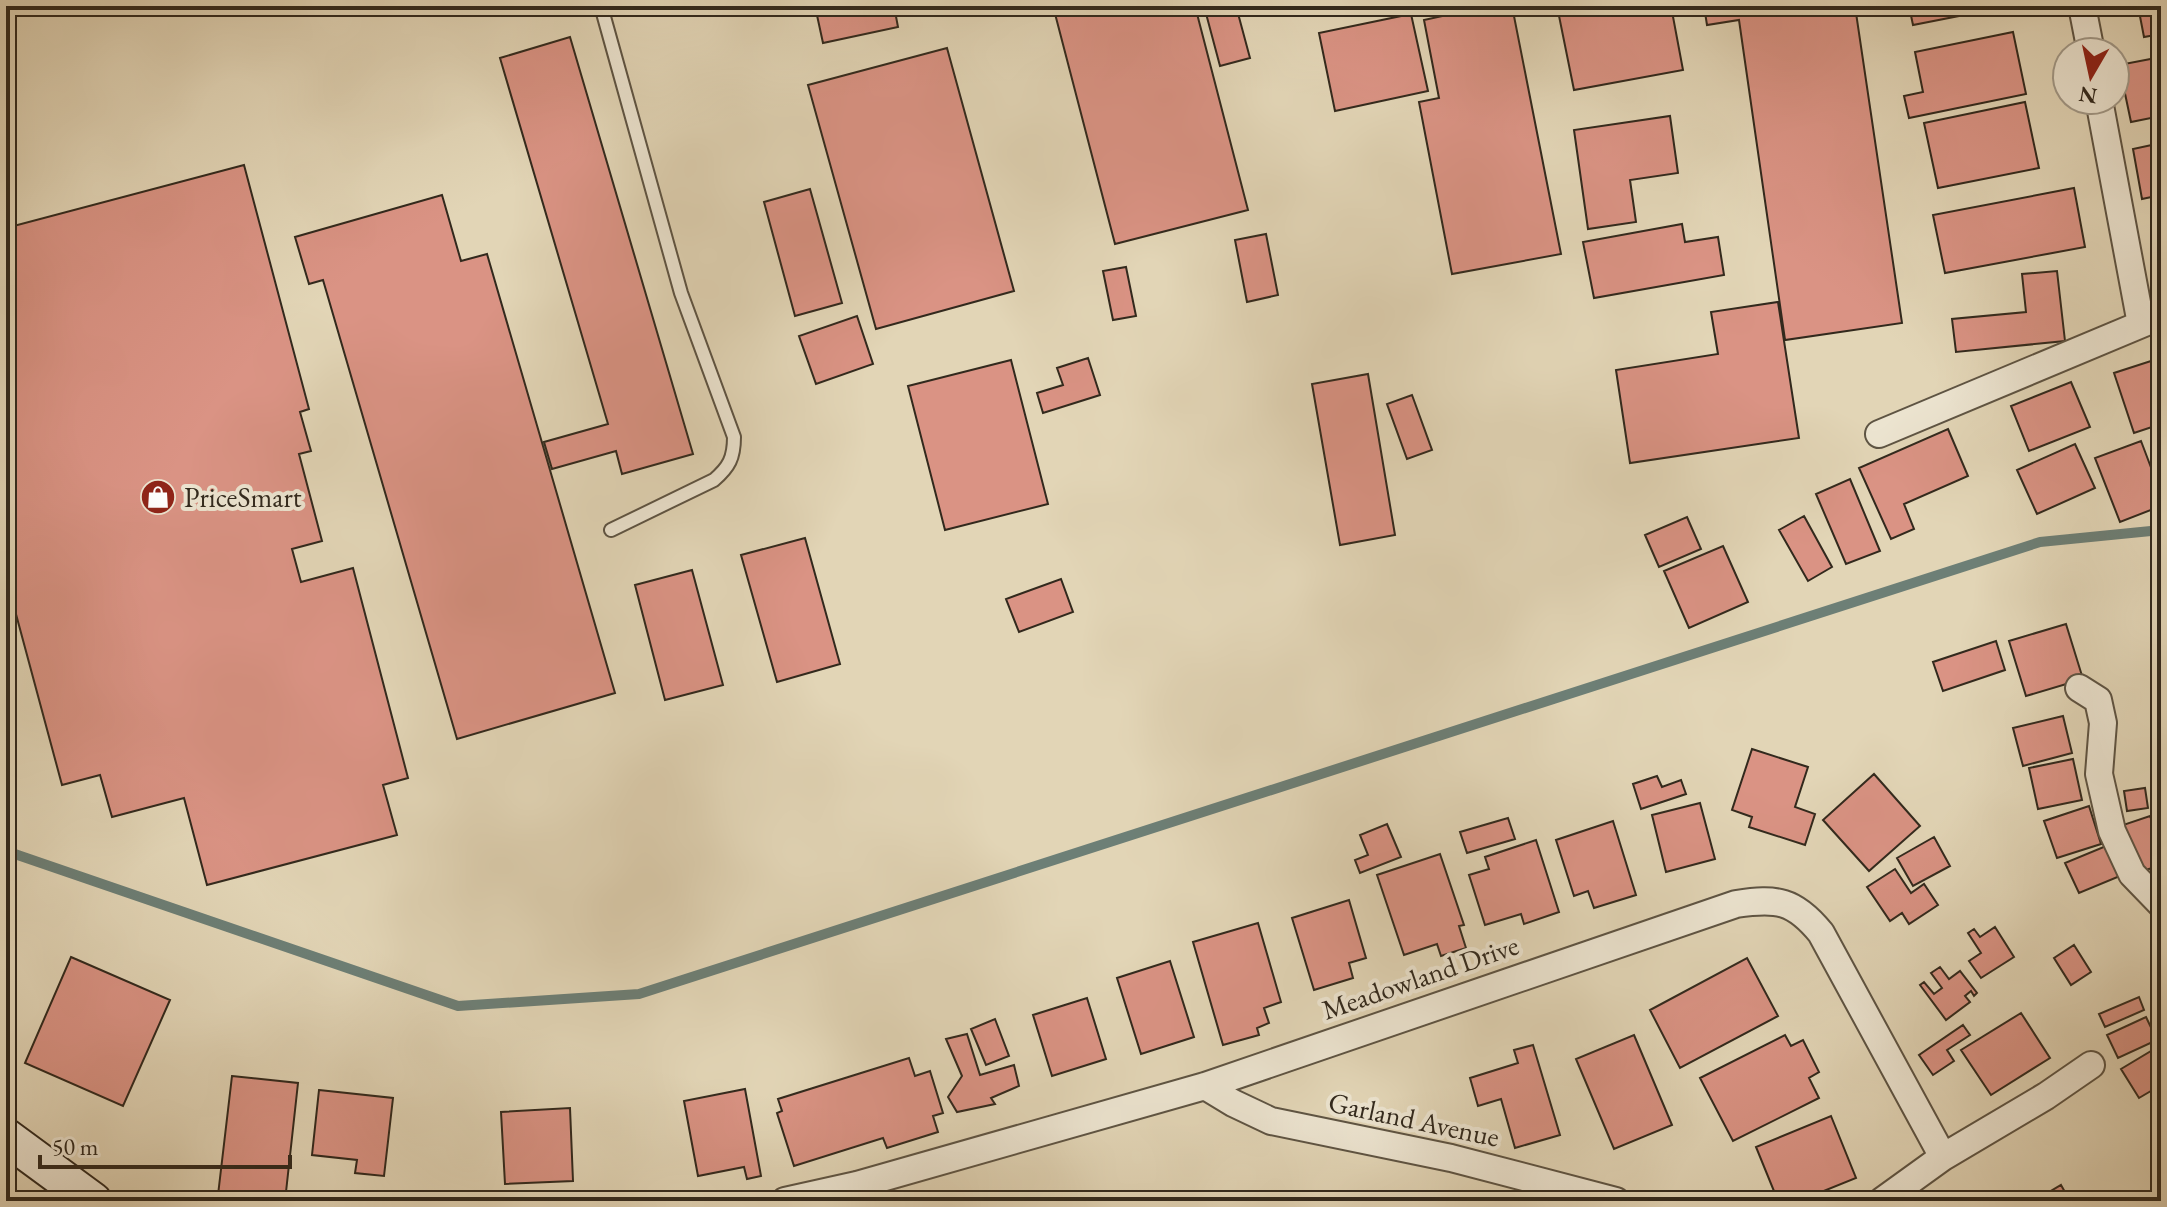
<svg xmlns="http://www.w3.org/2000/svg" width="2167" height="1207" viewBox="0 0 2167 1207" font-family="'EB Garamond',serif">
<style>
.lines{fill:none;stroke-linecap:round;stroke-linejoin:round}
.stream{stroke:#6d7f76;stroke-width:10}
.building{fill:#da9384;stroke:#32291d;stroke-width:2}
.service-casing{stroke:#5e5443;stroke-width:16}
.minor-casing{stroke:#5e5443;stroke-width:30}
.secondary-casing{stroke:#32291d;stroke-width:40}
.service{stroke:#ece4d0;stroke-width:12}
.minor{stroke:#ece4d0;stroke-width:26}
.secondary{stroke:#ece4d0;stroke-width:36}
.labels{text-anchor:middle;stroke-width:8;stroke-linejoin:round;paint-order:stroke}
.poi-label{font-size:28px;fill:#32291d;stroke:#ece4d0;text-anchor:start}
.street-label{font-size:28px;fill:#32291d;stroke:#ece4d0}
</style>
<rect width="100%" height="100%" fill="#e2d5b6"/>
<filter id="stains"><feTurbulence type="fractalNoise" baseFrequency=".0025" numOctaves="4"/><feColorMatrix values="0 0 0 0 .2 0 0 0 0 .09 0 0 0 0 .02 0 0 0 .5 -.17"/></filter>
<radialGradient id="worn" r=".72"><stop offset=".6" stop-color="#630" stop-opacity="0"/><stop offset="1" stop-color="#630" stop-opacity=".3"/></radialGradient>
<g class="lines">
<path class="stream" d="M6,851L458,1006L639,994L2040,542L2161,530"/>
</g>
<path class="building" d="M815,6H894L898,27L823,43Z
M1053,6H1195L1248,210L1115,244Z
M1204,6H1236L1250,58L1220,66Z
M1445,6H1512L1561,254L1452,274L1419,102L1439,98L1424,20L1447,15Z
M1557,6H1671L1683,70L1574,90Z
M1704,6H1855L1902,323L1785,340L1739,20L1707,25Z
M1909,6H2010L1913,25Z
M2138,6H2161V34L2144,37Z
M1411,14L1428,91L1335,111L1319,33Z
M2013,32L2026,94L1909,118L1904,96L1923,92L1915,52Z
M570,37L693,454L622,474L616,451L552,469L544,442L608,424L500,58Z
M947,48L1014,291L876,329L808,85Z
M2161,57V116L2131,122L2119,65Z
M2025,102L2039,168L1938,188L1924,123Z
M1670,116L1678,173L1630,180L1636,222L1588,229L1574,130Z
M2161,143V195L2142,199L2133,149Z
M244,165L309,409L300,412L311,451L299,454L322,541L292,549L301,582L353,568L408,778L383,785L397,835L207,885L184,798L112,817L100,775L62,785L6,577V228Z
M2074,188L2085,247L1945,273L1933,215Z
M810,189L842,303L795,316L764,202Z
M442,195L461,261L487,254L615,693L457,739L323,280L309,284L295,237Z
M1682,224L1685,242L1718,237L1724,275L1594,298L1583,242Z
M1266,234L1278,295L1247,302L1235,240Z
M1126,267L1136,316L1113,320L1103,271Z
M2057,271L2065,341L1956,352L1952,319L2026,312L2022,274Z
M1778,302L1799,438L1630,463L1616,370L1718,354L1711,312Z
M857,316L873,364L816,384L799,336Z
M1088,358L1100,395L1043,413L1037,393L1063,385L1057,368Z
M1011,360L1048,504L945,530L908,386Z
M2154,360L2161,381V424L2134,433L2114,373Z
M1368,374L1395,535L1340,545L1312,384Z
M2071,382L2090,427L2029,451L2011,406Z
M1412,395L1432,450L1407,459L1387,404Z
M1948,429L1968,476L1904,504L1914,529L1891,539L1859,468Z
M2141,441L2161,494V506L2120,522L2095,458Z
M2075,444L2095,488L2037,514L2017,470Z
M1850,479L1880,551L1846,564L1816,494Z
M1804,516L1832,567L1808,581L1779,530Z
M1687,517L1701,549L1659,567L1645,535Z
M805,538L840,664L777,682L741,555Z
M1723,546L1748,602L1689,628L1664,571Z
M692,570L723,685L665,700L635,585Z
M1061,579L1073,612L1019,632L1006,599Z
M2066,624L2083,679L2026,696L2009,641Z
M1996,641L2005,670L1943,691L1933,662Z
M2063,716L2072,753L2023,766L2013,728Z
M1752,749L1808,767L1795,807L1815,814L1805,845L1749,827L1752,817L1732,810Z
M2073,759L2082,800L2038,809L2029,768Z
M1874,774L1920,826L1869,871L1823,820Z
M1657,776L1662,787L1681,780L1686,794L1641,809L1633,784Z
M2145,788L2148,808L2127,811L2124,791Z
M1700,803L1715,859L1666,872L1652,815Z
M2089,806L2101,844L2057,858L2044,821Z
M2150,816L2161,846V865L2140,872L2123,825Z
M1508,818L1515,839L1467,853L1460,832Z
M1613,821L1636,895L1594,908L1588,891L1574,896L1556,840Z
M1387,824L1401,857L1360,873L1355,860L1368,855L1360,835Z
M1934,837L1950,866L1913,886L1897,858Z
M1536,840L1559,912L1524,924L1521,914L1485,925L1469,875L1489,869L1485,857Z
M2106,846L2120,876L2079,893L2065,863Z
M1440,854L1464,925L1459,926L1466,948L1441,956L1437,944L1404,955L1377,875Z
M1895,869L1911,893L1924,884L1938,905L1909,924L1902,913L1890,921L1867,887Z
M1349,900L1366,958L1349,963L1353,978L1314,990L1292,918Z
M1258,923L1281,1002L1264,1008L1269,1023L1257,1028L1259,1035L1223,1045L1193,942Z
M1995,927L2014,957L1981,978L1969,961L1981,953L1968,933L1974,929L1980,937Z
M2074,945L2091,972L2071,985L2054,958Z
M71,957L170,1000L123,1106L25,1063Z
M1747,958L1778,1016L1680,1068L1650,1010Z
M1170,961L1194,1037L1141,1054L1117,978Z
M1940,967L1949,979L1960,971L1977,993L1974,996L1971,991L1965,996L1970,1002L1946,1020L1920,985L1924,982L1934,994L1942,988L1931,973Z
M2139,997L2144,1010L2105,1027L2099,1014Z
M1087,998L1106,1059L1052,1076L1033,1015Z
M2021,1013L2050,1058L1991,1095L1961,1050Z
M2146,1017L2157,1040L2118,1058L2107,1035Z
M995,1019L1009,1056L986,1065L971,1029Z
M1963,1025L1970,1035L1947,1050L1954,1061L1933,1075L1919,1055Z
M967,1034L980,1075L1014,1065L1019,1086L991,1098L995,1104L957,1112L948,1097L962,1076L946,1039Z
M1634,1035L1672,1125L1614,1149L1576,1059Z
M1785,1035L1791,1046L1803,1040L1819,1072L1809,1078L1819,1098L1733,1141L1700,1078Z
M1533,1045L1560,1135L1515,1148L1501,1099L1478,1106L1470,1078L1518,1063L1514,1050Z
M2161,1045V1085L2139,1098L2121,1069Z
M909,1058L915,1076L930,1071L943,1113L933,1116L938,1132L887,1148L883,1138L794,1166L777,1113L782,1111L778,1099Z
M232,1076L298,1083L285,1201L218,1195Z
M745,1089L761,1176L747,1179L744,1167L698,1176L684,1101Z
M319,1090L393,1098L384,1176L355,1173L357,1160L312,1155Z
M570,1108L573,1181L505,1184L501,1112Z
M1831,1116L1856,1178L1799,1201H1778L1756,1147Z
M2061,1185L2070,1201H2034Z"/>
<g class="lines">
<g class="service-casing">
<path id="service" d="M601,6L681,293L734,437C734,458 729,467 714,480L611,530"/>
</g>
<g class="minor-casing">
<path id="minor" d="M2082,6L2091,52
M2099,100L2141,324
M1879,434L2161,316
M2079,688L2098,700L2103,723L2099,774L2112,831L2132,874L2161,904
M1205,1086L1233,1103L1271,1121L1451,1158L1616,1201
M785,1201L857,1185L1205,1086L1736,904C1777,898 1794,900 1821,933L1943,1157
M1882,1201L1943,1157L2046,1096L2091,1065"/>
</g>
<g class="secondary-casing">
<path id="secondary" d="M6,1137L93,1201"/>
</g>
<use href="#service" class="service"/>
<use href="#minor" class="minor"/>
<use href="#secondary" class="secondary"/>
</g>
<defs>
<g id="shop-disc" transform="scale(1.8)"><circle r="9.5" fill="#8f2418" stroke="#ece4d0"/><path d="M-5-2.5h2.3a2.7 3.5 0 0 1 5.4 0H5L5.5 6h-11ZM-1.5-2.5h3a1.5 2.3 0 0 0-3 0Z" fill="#fff"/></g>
</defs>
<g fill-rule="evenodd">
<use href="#shop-disc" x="158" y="497"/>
</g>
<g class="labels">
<g class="poi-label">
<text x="184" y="507">PriceSmart</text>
</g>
<g class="street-label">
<text transform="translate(1420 977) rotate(-19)" y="10">Meadowland Drive</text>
<text transform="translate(1414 1119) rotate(12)" y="10">Garland Avenue</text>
</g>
</g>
<rect width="2167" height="1207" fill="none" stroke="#e2d5b6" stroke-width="32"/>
<rect x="8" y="8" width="2151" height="1191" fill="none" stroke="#32291d" stroke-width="4"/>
<rect x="16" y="16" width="2135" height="1175" fill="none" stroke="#32291d" stroke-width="2"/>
<g transform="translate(2091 76) rotate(189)"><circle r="38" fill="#ece4d0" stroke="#a29988" stroke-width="2"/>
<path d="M0-6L14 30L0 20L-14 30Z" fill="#8f2418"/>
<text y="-12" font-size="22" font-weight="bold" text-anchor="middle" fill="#32291d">N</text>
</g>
<path d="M40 1155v12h250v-12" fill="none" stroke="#32291d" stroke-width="4"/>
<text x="52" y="1155" font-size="24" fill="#32291d" stroke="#ece4d0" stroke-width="6" paint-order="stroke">50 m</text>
<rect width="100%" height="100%" filter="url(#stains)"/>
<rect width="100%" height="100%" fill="url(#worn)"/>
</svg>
